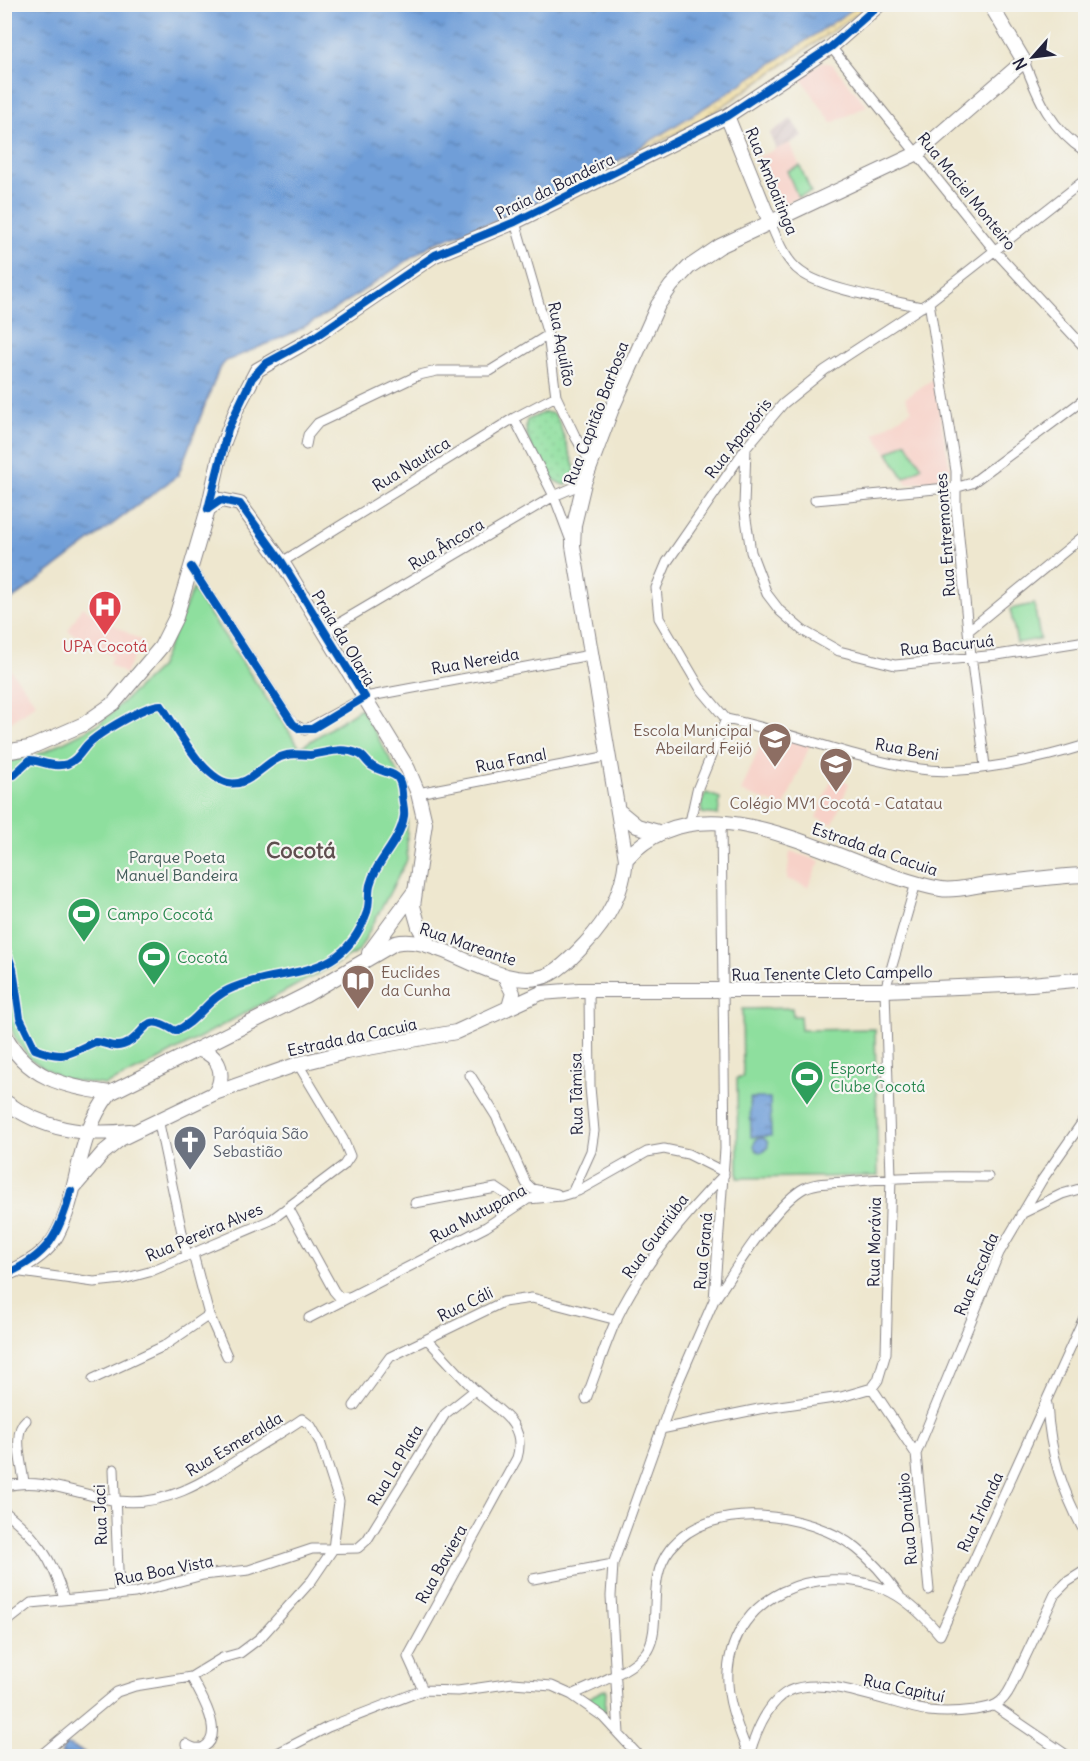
<svg xmlns="http://www.w3.org/2000/svg" width="1090" height="1761" viewBox="0 0 1090 1761" font-family="Delius,sans-serif">
<style>
.built{fill:#f7d1c8}
.industrial{fill:url(#industrial-furrows)}
.sand{fill:url(#sand-dots);stroke:#887e6c;stroke-width:1.5}
.park{fill:#8edf9e;stroke:#58806c;stroke-width:1.5}
.garden{fill:url(#garden-dots);stroke:#58806c;stroke-width:1.5}
.water{fill:url(#water-ripples);stroke:#48608a;stroke-width:1.5}
.lines{fill:none;stroke-linecap:round;stroke-linejoin:round}
.street-casing{stroke:#888485;stroke-width:11}
.secondary-casing{stroke:#888485;stroke-width:16}
.street{stroke:#fff;stroke-width:9}
.secondary{stroke:#fff;stroke-width:14}
.cycleway-casing{stroke:#f6f6f2;stroke-width:11}
.cycleway{stroke:#0057b8;stroke-width:8}
.labels{text-anchor:middle;stroke-width:4.5;stroke-linejoin:round;paint-order:stroke}
.street-label{font-size:16px;fill:#22223b;stroke:#f6f6f2}
.health-label{font-size:16px;fill:#be3a42;stroke:#f6f6f2}
.education-label{font-size:16px;fill:#785e54;stroke:#f6f6f2;text-anchor:end}
.park-label{font-size:16px;fill:#425b59;stroke:#f6f6f2}
.leisure-label{font-size:16px;fill:#27864d;stroke:#f6f6f2;text-anchor:start}
.worship-label{font-size:16px;fill:#5b616d;stroke:#f6f6f2;text-anchor:start}
.district-label{font-size:22px;font-weight:bold;fill:#604f50;stroke:#f6f6f2}
</style>
<defs>
<pattern id="industrial-furrows" width="10" height="10" patternUnits="userSpaceOnUse" patternTransform="scale(1.5)"><rect width="10" height="10" fill="#d2bfc0"/><path d="M-1 1l2-2M0 10L10 0M9 11l2-2" fill="none" stroke="#b4a4a6"/></pattern>
<pattern id="sand-dots" width="8" height="8" patternUnits="userSpaceOnUse" patternTransform="scale(1.5)"><rect width="8" height="8" fill="#eeda9e"/><path d="M2 2h.1M6 6h.1" fill="none" stroke="#ccbb89" stroke-width="1.8" stroke-linecap="round"/></pattern>
<pattern id="garden-dots" width="8" height="8" patternUnits="userSpaceOnUse" patternTransform="scale(1.5)"><rect width="8" height="8" fill="#8edf9e"/><path d="M2 2h.1M6 6h.1" fill="none" stroke="#7abf89" stroke-width="1.8" stroke-linecap="round"/></pattern>
<pattern id="water-ripples" width="26" height="14" patternUnits="userSpaceOnUse" patternTransform="scale(1.5)"><rect width="26" height="14" fill="#6f9ed8"/><path d="M2 4q2-2 4 0t4 0M15 11q2-2 4 0t4 0" fill="none" stroke="#5b80b0"/></pattern>
</defs>
<rect width="100%" height="100%" fill="#f6f6f2"/>
<filter id="ink" filterUnits="userSpaceOnUse"><feTurbulence type="fractalNoise" baseFrequency=".0167" numOctaves="2"/><feDisplacementMap in="SourceGraphic" scale="12" xChannelSelector="R" yChannelSelector="G"/><feConvolveMatrix kernelMatrix="1 2 1 2 8 2 1 2 1" color-interpolation-filters="sRGB"/></filter>
<filter id="wash" filterUnits="userSpaceOnUse"><feTurbulence type="fractalNoise" baseFrequency=".008" numOctaves="4" result="noise"/><feDisplacementMap in="SourceGraphic" scale="24" xChannelSelector="R" yChannelSelector="G"/><feGaussianBlur stdDeviation="1.35" result="paint"/><feColorMatrix in="noise" values="0 0 0 0 0 0 0 0 0 0 0 0 0 0 0 0 0 1.4 0 .05"/><feComposite in="paint" operator="in"/></filter>
<g filter="url(#wash)">
<rect width="100%" height="100%" fill="#eee7cf"/>
<path class="built" d="M822,62L832,64L867,106L832,123L800,77Z
M790,143L811,192L781,205L779,199L769,192L754,159Z
M933,379L950,468L942,479L907,484L874,434L912,410L905,398Z
M82,607L142,641L125,674L109,664L112,656L68,631Z
M9,668L36,703L5,727V671Z
M765,733L810,745L784,807L741,792Z
M833,776L849,783L833,824L816,818Z
M790,851L820,861L808,887L787,879Z"/>
<path class="industrial" d="M791,119L803,137L776,149L770,133Z"/>
<path class="sand" d="M859,5L860,12L704,119L635,155L632,149L821,23Z"/>
<path class="park" d="M800,166L811,192L798,197L787,171Z
M906,442L922,467L904,478L888,453Z
M193,589L300,748L361,708L407,789V860L358,952L145,1067L105,1085L63,1079L30,1059L15,1038L5,1009V762L42,753L99,724L159,668Z
M1034,604L1040,639L1017,643L1010,609Z
M706,793L720,798L718,815L702,813L701,804Z
M792,1008L793,1016H800L801,1030L875,1029L878,1176L738,1178L737,1078L743,1077L742,1009Z
M606,1689L605,1715L588,1698Z"/>
<path class="garden" d="M545,412L554,414L558,420L575,468L574,476L566,485C548,485 520,436 527,420Z"/>
<path class="water" d="M5,5H859L723,96L610,166L524,211L432,244L337,308L295,332L226,361L219,369L178,475L5,605Z
M750,1098H770L771,1136L751,1137Z
M754 1145a7 7 0 1 1 14 0a7 7 0 1 1-14 0Z
M65,1744L84,1752L82,1756L61,1754Z"/>
</g>
<g filter="url(#ink)">
<g class="lines">
<g class="street-casing">
<path id="street" d="M831,47L995,251L1086,349
M1024,61C1038,98 1051,130 1086,152
M515,222L548,335L556,396L576,438L592,465
M770,222C777,239 785,261 801,272C826,290 891,300 922,307
M929,302L956,471V506L968,631L985,766
M514,418L554,496L571,541
M306,445L308,435L318,423L419,375L437,371H490L548,335
M746,448L744,506L751,552L767,594L780,611L802,630L839,651L895,665L997,655L1086,641
M815,500L958,487L972,483L1086,398
M282,562L514,418L556,396
M191,567L293,724L305,730L365,697L590,655
M968,631L1086,534
M324,632L554,496L584,483
M726,719L700,688L659,618L656,588L667,562L746,448L783,404L825,370L929,302L1086,179
M726,719C791,732 854,759 920,769C965,776 1041,759 1086,745
M418,793L609,756
M690,822L697,790L726,719
M470,1075L496,1116L526,1183L532,1189L557,1194
M158,1119L187,1256
M572,1193L591,1151L594,1131L590,1087L589,990
M415,1203L496,1188L508,1196L515,1207
M289,1209L334,1291L340,1298L348,1297
M1021,1214L1062,1194L1086,1187
M14,1271L94,1282L123,1279L149,1272L271,1220L344,1165L350,1156L343,1139L298,1064
M716,1298C735,1269 773,1208 801,1190C813,1182 832,1183 846,1182C893,1177 940,1176 988,1177
M209,1315L227,1356
M309,1318L486,1227L528,1199L561,1196L578,1191L647,1152L664,1149L688,1154L724,1172
M93,1379L164,1346L209,1315L193,1254
M872,1388L916,1454L929,1590
M586,1399C596,1373 605,1345 616,1320C640,1269 684,1215 724,1175
M1047,1404C1050,1455 1062,1490 1086,1535
M354,1406L390,1357L503,1302L532,1298L617,1320
M661,1429L759,1409L841,1397L872,1388L878,1380L886,1353L891,1177L885,990L916,883
M916,1454L999,1253L1042,1180L1086,1117
M114,1469L119,1595
M24,1482C22,1465 12,1432 26,1420
M4,1487C39,1476 77,1494 112,1500C165,1510 210,1478 251,1451C268,1440 285,1431 302,1419L311,1426L320,1442L339,1501L333,1549L312,1580L260,1638L240,1653L222,1658L191,1677L135,1686L117,1692L40,1756
M4,1511C37,1537 53,1559 64,1599
M533,1579L613,1564
M4,1624L31,1603L135,1593L203,1575L249,1570L312,1549L358,1548L367,1540L445,1414L475,1390
M423,1690L408,1657L517,1458C528,1421 494,1409 473,1388C458,1373 443,1356 428,1340
M572,1695C593,1685 634,1670 647,1651C663,1625 645,1581 670,1549C711,1497 810,1513 856,1548C873,1561 887,1578 899,1595
M996,1707L1068,1756
M619,1734L611,1596L613,1564L677,1385L714,1300L725,1149L721,823
M186,1744C192,1748 198,1750 204,1747C226,1735 199,1691 191,1677
M272,1756L328,1727L423,1690L458,1691L513,1683L552,1686L572,1695L602,1716L639,1756
M749,1756C739,1730 726,1701 728,1672C733,1595 817,1562 884,1589C906,1598 925,1617 940,1635L1086,1313
M749,1756C755,1734 767,1703 789,1691C825,1674 892,1705 929,1711C945,1713 960,1712 975,1710C994,1707 1002,1705 1011,1687L1055,1594L1067,1582L1086,1570"/>
</g>
<g class="secondary-casing">
<path id="secondary" d="M727,116L770,222
M208,509L221,500L240,504L282,562L408,769L418,793L425,823L413,906L419,927L429,945
M4,752L29,748L84,724L114,703L161,647L176,617L191,567L208,509L222,447L237,408L257,370L313,338L435,255L515,222L727,116L831,47L880,4
M620,812L637,826L658,832
M626,859C709,768 846,873 941,889C953,891 969,887 981,885C1016,882 1051,876 1086,875
M369,953L414,892
M504,975L513,993L509,1007
M4,1033C25,1078 65,1087 110,1093
M200,1050C220,1056 226,1075 215,1093
M4,1101C44,1130 83,1136 130,1131
M74,1187L103,1153L120,1139L215,1093L298,1064L346,1052L456,1032L541,993L579,990H885L1031,984L1086,979
M4,1275C23,1267 46,1255 56,1236C81,1191 74,1138 110,1093L306,995L395,943C413,939 428,945 444,951C474,963 518,990 550,974C564,967 574,955 585,944C608,920 623,892 626,859L573,546L574,525L584,483L611,411L658,305L671,286L689,267L720,246L918,153L1024,61L990,4"/>
</g>
<use href="#street" class="street"/>
<use href="#secondary" class="secondary"/>
<g class="cycleway-casing">
<path id="cycleway" d="M208,509L228,429L252,378L265,364L313,338L435,255L515,222L727,116L831,47L880,4
M191,567L293,724L300,729H312L365,697L282,562L240,504L221,500L208,509
M4,776L14,775L30,760C42,761 54,768 67,764C77,760 80,753 87,745C97,734 147,704 161,705C176,727 202,777 228,783C251,788 265,759 287,755C295,753 302,755 310,755C328,753 341,746 359,754C364,756 367,763 372,766C389,777 400,768 402,793C402,801 405,809 404,816C400,843 376,860 370,885C368,894 370,902 367,912C342,985 283,965 228,990C207,999 197,1023 175,1031C141,1009 148,1036 123,1045C112,1049 106,1042 95,1042C68,1053 66,1061 35,1049L20,1018L13,969L4,945
M4,1275C48,1256 59,1235 71,1191"/>
</g>
<use href="#cycleway" class="cycleway"/>
</g>
</g>
<defs>
<g id="hospital-pin" transform="scale(1.725)"><path d="M0 17L-7.5 6A9.5 9.5 0 1 1 7.5 6Z" fill="#e0444e" stroke="#f6f6f2"/><path d="M-5-5h3v3.5h4V-5h3V5h-3V1.5h-4V5h-3Z" fill="#fff"/></g>
<g id="school-pin" transform="scale(1.725)"><path d="M0 17L-7.5 6A9.5 9.5 0 1 1 7.5 6Z" fill="#8d6e63" stroke="#f6f6f2"/><path d="M0-5L7-2L0 1L-7-2ZM-4 1L0 2.5L4 1V4Q0 6-4 4Z" fill="#fff"/></g>
<g id="stadium-pin" transform="scale(1.725)"><path d="M0 17L-7.5 6A9.5 9.5 0 1 1 7.5 6Z" fill="#2e9e5b" stroke="#f6f6f2"/><path d="M0-5a6.5 5 0 1 0 0 10a6.5 5 0 1 0 0-10ZM-3.5-1.8h7v3.6h-7Z" fill="#fff"/></g>
<g id="library-pin" transform="scale(1.725)"><path d="M0 17L-7.5 6A9.5 9.5 0 1 1 7.5 6Z" fill="#8d6e63" stroke="#f6f6f2"/><path d="M-6-4Q-3-5.5-.7-3.5V5Q-3 3-6 4ZM6-4Q3-5.5 .7-3.5V5Q3 3 6 4Z" fill="#fff"/></g>
<g id="church-pin" transform="scale(1.725)"><path d="M0 17L-7.5 6A9.5 9.5 0 1 1 7.5 6Z" fill="#6b7280" stroke="#f6f6f2"/><path d="M-1.2-6h2.4v3.5h3.3v2.4h-3.3V6h-2.4V-.1h-3.3v-2.4h3.3Z" fill="#fff"/></g>
</defs>
<g fill-rule="evenodd">
<use href="#hospital-pin" x="105" y="607"/>
<use href="#school-pin" x="775" y="739"/>
<use href="#school-pin" x="836" y="764"/>
<use href="#stadium-pin" x="84" y="914"/>
<use href="#stadium-pin" x="154" y="957"/>
<use href="#library-pin" x="358" y="981"/>
<use href="#stadium-pin" x="807" y="1077"/>
<use href="#church-pin" x="190" y="1142"/>
</g>
<g class="labels">
<g class="street-label">
<text transform="translate(772 181) rotate(68)" y="6">Rua Ambaitinga</text>
<text transform="translate(555 186) rotate(-26)" y="6">Praia da Bandeira</text>
<text transform="translate(967 191) rotate(51)" y="6">Rua Maciel Monteiro</text>
<text transform="translate(562 344) rotate(79)" y="6">Rua Aquilão</text>
<text transform="translate(596 413) rotate(-69)" y="6">Rua Capitão Barbosa</text>
<text transform="translate(738 438) rotate(-52)" y="6">Rua Apapóris</text>
<text transform="translate(411 464) rotate(-32)" y="6">Rua Nautica</text>
<text transform="translate(945 535) rotate(-94)" y="6">Rua Entremontes</text>
<text transform="translate(446 544) rotate(-31)" y="6">Rua Âncora</text>
<text transform="translate(344 638) rotate(59)" y="6">Praia da Olaria</text>
<text transform="translate(947 645) rotate(-6)" y="6">Rua Bacuruá</text>
<text transform="translate(475 661) rotate(-10)" y="6">Rua Nereida</text>
<text transform="translate(907 749) rotate(10)" y="6">Rua Beni</text>
<text transform="translate(511 760) rotate(-11)" y="6">Rua Fanal</text>
<text transform="translate(875 849) rotate(19)" y="6">Estrada da Cacuia</text>
<text transform="translate(468 944) rotate(19)" y="6">Rua Mareante</text>
<text transform="translate(832 973) rotate(-1)" y="6">Rua Tenente Cleto Campello</text>
<text transform="translate(352 1037) rotate(-12)" y="6">Estrada da Cacuia</text>
<text transform="translate(576 1094) rotate(-91)" y="6">Rua Tâmisa</text>
<text transform="translate(478 1213) rotate(-28)" y="6">Rua Mutupana</text>
<text transform="translate(204 1232) rotate(-23)" y="6">Rua Pereira Alves</text>
<text transform="translate(655 1236) rotate(-54)" y="6">Rua Guariúba</text>
<text transform="translate(874 1242) rotate(-89)" y="6">Rua Morávia</text>
<text transform="translate(703 1251) rotate(-85)" y="6">Rua Graná</text>
<text transform="translate(976 1274) rotate(-67)" y="6">Rua Escalda</text>
<text transform="translate(465 1304) rotate(-26)" y="6">Rua Cáli</text>
<text transform="translate(234 1444) rotate(-31)" y="6">Rua Esmeralda</text>
<text transform="translate(395 1465) rotate(-59)" y="6">Rua La Plata</text>
<text transform="translate(980 1512) rotate(-65)" y="6">Rua Irlanda</text>
<text transform="translate(100 1515) rotate(-92)" y="6">Rua Jaci</text>
<text transform="translate(907 1519) rotate(-95)" y="6">Rua Danúbio</text>
<text transform="translate(441 1564) rotate(-61)" y="6">Rua Baviera</text>
<text transform="translate(164 1570) rotate(-11)" y="6">Rua Boa Vista</text>
<text transform="translate(904 1688) rotate(12)" y="6">Rua Capituí</text>
</g>
<g class="health-label">
<text x="105" y="652">UPA Cocotá</text>
</g>
<g class="education-label">
<text x="752" y="736">Escola Municipal<tspan x="752" dy="18">Abeilard Feijó</tspan></text>
<text x="836" y="809" text-anchor="middle">Colégio MV1 Cocotá - Catatau</text>
<text x="381" y="978" text-anchor="start">Euclides<tspan x="381" dy="18">da Cunha</tspan></text>
</g>
<g class="park-label">
<text x="177" y="863">Parque Poeta<tspan x="177" dy="18">Manuel Bandeira</tspan></text>
</g>
<g class="leisure-label">
<text x="107" y="920">Campo Cocotá</text>
<text x="177" y="963">Cocotá</text>
<text x="830" y="1074">Esporte<tspan x="830" dy="18">Clube Cocotá</tspan></text>
</g>
<g class="worship-label">
<text x="213" y="1139">Paróquia São<tspan x="213" dy="18">Sebastião</tspan></text>
</g>
<g class="district-label">
<text x="301" y="858">Cocotá</text>
</g>
</g>
<rect width="1090" height="1761" fill="none" stroke="#f6f6f2" stroke-width="24"/>
<g transform="translate(1033 57) rotate(242)" stroke="#f6f6f2" stroke-width="4.5" paint-order="stroke">
<path d="M0-4.5L10 22L0 15L-10 22Z" fill="#22223b"/>
<text y="-9" font-size="16" font-weight="bold" text-anchor="middle" fill="#22223b">N</text>
</g>
</svg>
